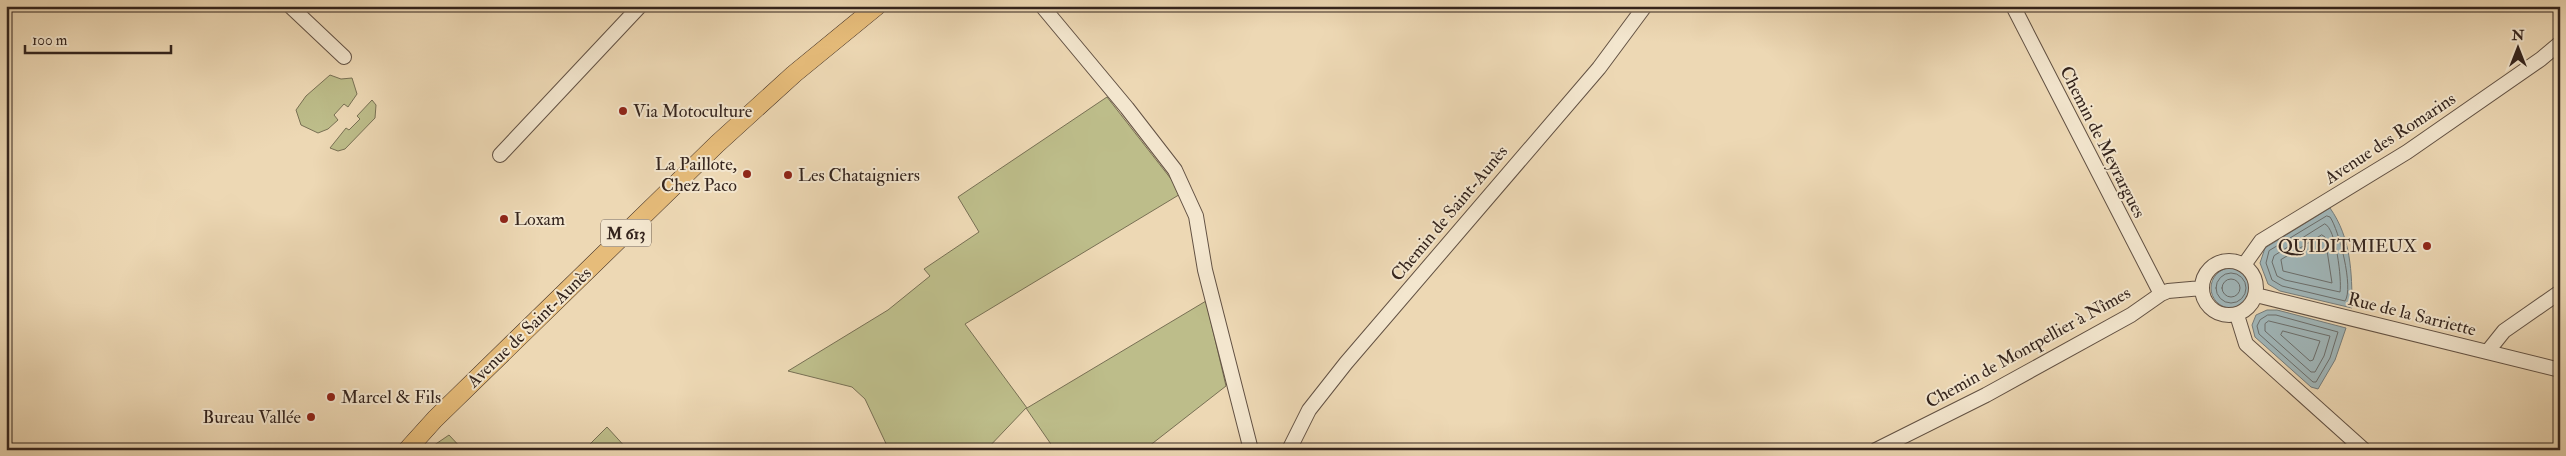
<svg xmlns="http://www.w3.org/2000/svg" width="2566" height="456" viewBox="0 0 2566 456" font-family="'IM FELL Double Pica',serif">
<style>
.green{fill:#bdbd8a;stroke:#787054}
.water{fill:#a0b6b9;stroke:#757c7b}
.lines{fill:none;stroke-linecap:round;stroke-linejoin:round}
.shore{stroke:#6a6d6b;stroke-width:1}
.stream{stroke:#757c7b;stroke-width:3}
.minor-casing{stroke:#625143;stroke-width:16}
.major-casing{stroke:#34241d;stroke-width:19}
.minor{stroke:#f3e6ce;stroke-width:14}
.major{stroke:#e6bc7a;stroke-width:18}
.poi-dot{fill:#8f2418;stroke:#f3e6ce;stroke-width:2}
.labels{text-anchor:middle;stroke-width:4;stroke-linejoin:round;paint-order:stroke}
.shield{fill:#f3e6ce;stroke:#6d5e52;stroke-width:1}
.shield-label{font-size:16px;font-weight:bold;fill:#34241d}
.poi-label{font-size:18px;fill:#34241d;stroke:#f3e6ce;text-anchor:start}
.street-label{font-size:18px;fill:#34241d;stroke:#f3e6ce}
</style>
<rect width="100%" height="100%" fill="#edd8b4"/>
<filter id="stains"><feTurbulence type="fractalNoise" baseFrequency=".004" numOctaves="4"/><feColorMatrix values="0 0 0 0 .2 0 0 0 0 .09 0 0 0 0 .02 0 0 0 .5 -.17"/></filter>
<radialGradient id="worn" r=".72"><stop offset=".6" stop-color="#630" stop-opacity="0"/><stop offset="1" stop-color="#630" stop-opacity=".3"/></radialGradient>
<path class="green" d="M330,75L341,79L352,78L357,94L348,107L344,104L334,115L338,120L328,129L318,133L301,125L296,110L306,96Z
M1107,97L1182,193L965,324L1027,408L1206,301L1226,386L1144,450H1055L1026,408L986,450H889L865,399L852,387L788,371L888,310L930,276L924,269L979,232L958,197Z
M372,100L376,105L375,118L345,149L338,151L330,148L346,128L349,130L360,119L357,116Z
M607,427L628,450H584Z
M449,435L463,450H427Z"/>
<path class="water" d="M2330,208C2351,238 2352,272 2352,308L2280,291L2268,284L2260,263L2265,248Z
M2211 288a20 20 0 1 1 40 0a20 20 0 1 1-40 0Z
M2267,310H2277L2346,328L2335,360L2318,389L2311,387L2255,337L2252,325L2256,315Z"/>
<g class="lines">
<path class="shore" d="M2327,216L2330,217C2339,230 2354,288 2345,301L2282,286L2272,280L2266,263L2269,251Z
M2325,224C2336,228 2342,280 2340,292L2285,280L2277,276L2272,262L2274,256Z
M2322,235L2325,237L2332,283L2283,271L2281,260Z
M2216 288a15 15 0 1 1 30 0a15 15 0 1 1-30 0Z
M2222 288a9 9 0 1 1 18 0a9 9 0 1 1-18 0Z
M2268,315H2276L2338,332L2330,358L2316,382H2313L2259,334L2257,326L2260,320Z
M2269,321L2330,336L2324,356L2315,372H2311L2265,331V324Z
M2283,331L2320,341L2313,360L2310,361L2281,335Z"/>
<path class="stream" d="M2344,450L2346,441"/>
<g class="minor-casing">
<path id="minor" d="M290,6L344,57
M1042,6L1127,108L1175,170L1196,216L1205,270L1251,450
M2013,6L2161,294
M500,155L640,6
M2202 288a27 27 0 1 1 54 0a27 27 0 1 1-54 0Z
M2244,265L2261,241L2407,152L2541,59L2560,43
M2256,295L2560,370
M2237,315L2246,344L2364,450
M2488,351L2504,331L2560,292
M1289,450L1309,410L1346,363L1599,68L1645,6
M1876,450L1986,395L2131,315L2161,294L2168,291L2202,288"/>
</g>
<g class="major-casing">
<path id="major" d="M407,450L435,419L717,144L794,74L877,6"/>
</g>
<use href="#minor" class="minor"/>
<use href="#major" class="major"/>
</g>
<g class="poi-dot">
<circle cx="623" cy="111" r="5"/>
<circle cx="747" cy="174" r="5"/>
<circle cx="788" cy="175" r="5"/>
<circle cx="504" cy="219" r="5"/>
<circle cx="2427" cy="246" r="5"/>
<circle cx="331" cy="397" r="5"/>
<circle cx="311" cy="417" r="5"/>
</g>
<g class="labels">
<rect class="shield" x="601" y="219.5" width="50" height="27" rx="4"/>
<g class="shield-label">
<text x="626" y="239">M 613</text>
</g>
<g class="poi-label">
<text x="633" y="117">Via Motoculture</text>
<text x="737" y="170" text-anchor="end">La Paillote,<tspan x="737" dy="21">Chez Paco</tspan></text>
<text x="798" y="181">Les Chataigniers</text>
<text x="514" y="225">Loxam</text>
<text x="2417" y="252" text-anchor="end">QUIDITMIEUX</text>
<text x="341" y="403">Marcel &amp; Fils</text>
<text x="301" y="423" text-anchor="end">Bureau Vallée</text>
</g>
<g class="street-label">
<text transform="translate(2390 138) rotate(-33)" y="6">Avenue des Romarins</text>
<text transform="translate(2103 142) rotate(63)" y="6">Chemin de Meyrargues</text>
<text transform="translate(1449 213) rotate(-50)" y="6">Chemin de Saint-Aunès</text>
<text transform="translate(2412 314) rotate(14)" y="6">Rue de la Sarriette</text>
<text transform="translate(529 327) rotate(-44)" y="6">Avenue de Saint-Aunès</text>
<text transform="translate(2028 347) rotate(-29)" y="6">Chemin de Montpellier à Nîmes</text>
</g>
</g>
<rect width="2566" height="456" fill="none" stroke="#edd8b4" stroke-width="25"/>
<rect x="8" y="8" width="2551" height="441" fill="none" stroke="#34241d" stroke-width="2.5"/>
<rect x="12" y="12" width="2541" height="431" fill="none" stroke="#34241d"/>
<g transform="translate(2518 48)" stroke="#f3e6ce" stroke-width="4" paint-order="stroke">
<path d="M0-4L9 19L0 12L-9 19Z" fill="#34241d"/>
<text y="-8" font-size="14" font-weight="bold" text-anchor="middle" fill="#34241d">N</text>
</g>
<path d="M25 45v8h146v-8" fill="none" stroke="#34241d" stroke-width="2.5"/>
<text x="32" y="45" font-size="15" fill="#34241d" stroke="#f3e6ce" stroke-width="4" paint-order="stroke">100 m</text>
<rect width="100%" height="100%" filter="url(#stains)"/>
<rect width="100%" height="100%" fill="url(#worn)"/>
</svg>
